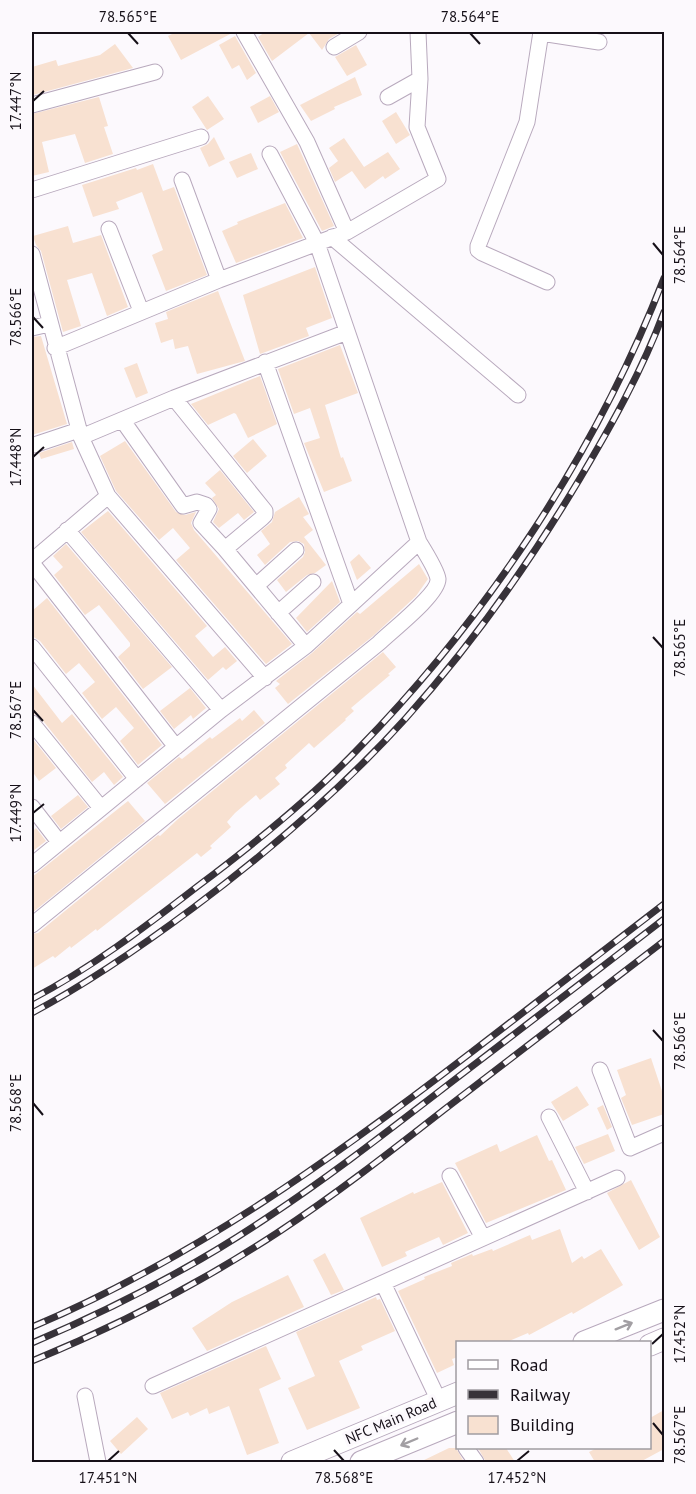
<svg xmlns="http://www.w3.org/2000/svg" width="696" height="1494" viewBox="0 0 696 1494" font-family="'PT Sans',sans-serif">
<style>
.building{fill:#f8e1d1}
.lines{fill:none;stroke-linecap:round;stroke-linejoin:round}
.minor-casing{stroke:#b8a9bd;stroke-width:17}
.secondary-casing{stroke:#b8a9bd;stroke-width:23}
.minor{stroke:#fff;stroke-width:15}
.secondary{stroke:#fff;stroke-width:21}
.rail-casing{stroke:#373239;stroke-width:7}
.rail{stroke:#fcf9fd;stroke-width:4.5;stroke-dasharray:14;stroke-linecap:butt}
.oneway{stroke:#a29fa3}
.ticks{fill:none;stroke:#161018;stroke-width:2}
.labels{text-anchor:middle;stroke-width:6;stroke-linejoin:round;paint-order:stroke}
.street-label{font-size:15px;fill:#161018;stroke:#fcf9fd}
.neatline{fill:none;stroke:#161018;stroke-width:2}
.ticks-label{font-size:15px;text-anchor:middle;fill:#161018}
</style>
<rect width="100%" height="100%" fill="#fcf9fd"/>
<path class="building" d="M176,32H234L181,60L168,36Z
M265,32H341L329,39L322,50L309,33L272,61L258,37Z
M235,36L256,73L247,80L239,65L232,69L219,45Z
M115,44L133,68L33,95L32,67L56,60L58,66L100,55Z
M356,45L367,65L347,76L335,57Z
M355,77L362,95L334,107L335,109L311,121L300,105Z
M208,96L224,119L207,130L192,107Z
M270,96L279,112L258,123L250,107Z
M99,97L108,126L104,127L113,154L85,163L75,134L42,142L49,172L32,176V114Z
M396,112L410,135L396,144L382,121Z
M214,137L225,159L209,167L200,148L208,144Z
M344,138L364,167L388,152L400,169L385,179L383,176L365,189L352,171L335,182L329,168L338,161L329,148Z
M297,144L334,226L322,231L280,152Z
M251,153L258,169L237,178L229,162Z
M153,164L163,191L174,187L207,275L166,291L152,255L163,250L142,192L116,202L119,209L93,217L82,185L136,168L137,170Z
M285,203L303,238L236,263L222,231L238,224L237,222Z
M68,226L73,243L101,235L128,307L107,316L92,273L67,280L81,326L63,332L41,251L36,245L33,236Z
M315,267L332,318L306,328L309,336L260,354L243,295Z
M218,291L245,361L197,374L188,346L175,349L173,339L161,343L155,323L168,319L166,312Z
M41,336L67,424L32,435V337Z
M340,345L358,393L325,405L341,458L343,457L352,481L324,492L304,443L320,438L310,408L294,414L278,369Z
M137,363L148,393L136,398L124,368Z
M260,376L277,424L248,438L236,414L234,413L208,425L191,404Z
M253,439L267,456L247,473L233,456Z
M125,441L176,512L185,515L196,512L191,523L194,530L292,644L266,664L176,560L190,548L173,528L159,540L116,491L100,456Z
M72,442L74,449L41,459L39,453Z
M220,470L254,512L244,520L238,513L219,528L213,522L219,509L212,498L216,495L205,483Z
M299,497L309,514L303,517L313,530L304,537L326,565L315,573L307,575L286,592L277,580L303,557L305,552L304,544L298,541L290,542L265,565L257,555L270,544L261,531L272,522L275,512Z
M108,511L207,626L195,636L213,657L225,647L237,661L226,670L223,667L208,680L81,532Z
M66,544L172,667L143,689L118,657L130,646V643L99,605L85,615L54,575L63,567L53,556Z
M359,554L371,568L357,580L350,562Z
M419,564L428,579L416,596L373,636L288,704L275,688L280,684L276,681L312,653L357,612L360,614Z
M332,581L340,602L307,632L296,618Z
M47,598L162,745L138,765L120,741L134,728L116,707L102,719L82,693L95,682L79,663L66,674L40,641L32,636V611Z
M383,652L396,667L388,674L390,675L351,708L354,711L345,719L346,720L314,748L309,743L285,765L287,768L275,778L280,784L260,800L256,795L235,813L227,822L231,827L210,846L212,848L201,857L197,853L97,931L96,929L71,948L70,946L55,958L53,956L32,969V934L38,933L158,835L160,836L178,819Z
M32,684L62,723L72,714L123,777L114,785L104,772L92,782L40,717L32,713Z
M190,688L206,708L193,719L191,715L174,729L160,711Z
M254,710L265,723L165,804L147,783L179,757L182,759L210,737L212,739L240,718L242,721Z
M32,738L56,768L39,781L32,771Z
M78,795L88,807L61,829L51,816Z
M128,801L145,821L32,913V877Z
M36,828L46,841L33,851L32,849V832Z
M651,1058L664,1097V1114L632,1125L621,1098L626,1095L617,1070Z
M577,1086L589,1105L563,1121L551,1102Z
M603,1105L612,1127L607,1130L597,1108Z
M608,1134L615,1151L584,1164L575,1147Z
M537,1135L549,1161L552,1160L566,1190L486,1223L455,1163L497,1144L500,1152Z
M631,1180L660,1237L639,1250L607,1193Z
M442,1182L468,1233L443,1245L439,1237L405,1252L407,1256L382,1267L360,1218L413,1192L414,1194Z
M560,1229L572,1263L582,1256L584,1259L601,1249L623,1285L573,1314L572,1312L529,1335L528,1333L507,1342H458V1357L452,1359L454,1365L437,1373L398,1291L425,1279L424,1277L452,1266L451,1263L472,1254L473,1256L492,1249L493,1251L530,1235L532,1240Z
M325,1253L344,1290L331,1295L313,1260Z
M288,1275L304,1307L207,1351L192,1328L232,1302Z
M376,1297L377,1300L380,1299L395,1331L361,1346L363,1350L339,1361L360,1408L307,1430L288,1388L315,1376L296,1332Z
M266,1346L281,1379L259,1389L279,1443L247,1455L229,1406L209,1414L207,1408L190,1416L188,1412L172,1419L160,1393Z
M664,1410V1449L640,1462H595L589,1452L597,1448H650V1418Z
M137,1417L148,1429L121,1454L110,1441Z
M449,1448H456L464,1462H420Z
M478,1448H506L515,1462H486Z"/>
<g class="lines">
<g class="minor-casing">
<path id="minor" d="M244,32L307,142L347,232
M541,32L527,122L478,246V250L482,253L547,282
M541,33L599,42
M334,47L359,32
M388,97L420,79
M32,105L155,72
M182,180L219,280
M32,190L201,137
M109,229L141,311
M332,237L518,395
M32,254L81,437L108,496L265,678
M32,328L49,324
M55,348L219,280L347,232L438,179L417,127L420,79L418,32
M265,362L351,604
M174,398L265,511V515L262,518L225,549
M123,421L183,506L197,502L206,505L209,509L201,523L225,549L306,646
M81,437L174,398L347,332
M34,445L79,430
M67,530L221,710
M32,561L108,496
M32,563L176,747
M256,586L296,550
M278,613L313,582
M32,647L137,779
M32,723L101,808
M32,807L59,842
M32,865L221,710L306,646L419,542L317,243L270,154
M32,925L379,643C390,632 439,594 438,579C437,571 424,550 419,542
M600,1070L630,1148L664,1133
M549,1117L587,1192
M450,1176L483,1238
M383,1283L439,1401
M153,1386L617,1178
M85,1396L98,1462
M466,1448L476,1462"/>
</g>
<g class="secondary-casing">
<path id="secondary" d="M584,1342L664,1310
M650,1345L664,1339
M292,1462L458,1393
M361,1462L458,1422"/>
</g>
<use href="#minor" class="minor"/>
<use href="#secondary" class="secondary"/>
<g class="rail-casing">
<path id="rail" d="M32,999C91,968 145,927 198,886C254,844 310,799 358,749C488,616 597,451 664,278
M32,1013C88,983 142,946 193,908C269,851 342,789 406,718C471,645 529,564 579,480C611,426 642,371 664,312
M32,1327C193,1259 335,1157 473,1051C537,1002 601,953 664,904
M32,1343C114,1308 194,1267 268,1217C335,1173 398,1123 462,1074C530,1022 597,971 664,919
M32,1361C117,1326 199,1284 277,1233C335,1195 390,1152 445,1109C518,1053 591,997 664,941"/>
</g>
<use href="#rail" class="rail"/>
</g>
<defs><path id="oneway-shaft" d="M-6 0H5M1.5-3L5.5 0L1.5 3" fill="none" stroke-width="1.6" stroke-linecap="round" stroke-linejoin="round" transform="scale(1.5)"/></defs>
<g class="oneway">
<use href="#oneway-shaft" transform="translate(624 1326) rotate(-22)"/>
<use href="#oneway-shaft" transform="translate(409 1442) rotate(157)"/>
</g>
<path class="ticks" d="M128,33L138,44M470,33L480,44M33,101L44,91M653,243L663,255M33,317L43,328M33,457L44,447M653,637L663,648M33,710L43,721M33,813L44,804M653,1030L663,1041M33,1103L43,1115M652,1344L663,1334M653,1423L663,1435M334,1450L344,1461M108,1461L119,1451M517,1461L529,1451"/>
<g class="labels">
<g class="street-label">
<text transform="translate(391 1421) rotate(-23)" y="5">NFC Main Road</text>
</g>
</g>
<rect width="696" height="1494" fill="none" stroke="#fcf9fd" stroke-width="66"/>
<rect x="456" y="1341" width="195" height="108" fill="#fcf9fd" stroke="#a09ca1" stroke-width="1.5"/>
<rect x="468" y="1360" width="30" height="9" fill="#ffffff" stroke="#a09ca1" stroke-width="1.5"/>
<text x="510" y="1371" font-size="18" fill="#161018">Road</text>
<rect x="468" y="1390" width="30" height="9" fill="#373239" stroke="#a09ca1" stroke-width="1.5"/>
<text x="510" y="1401" font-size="18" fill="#161018">Railway</text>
<rect x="468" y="1416" width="30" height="18" fill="#f8e1d1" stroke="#a09ca1" stroke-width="1.5"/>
<text x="510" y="1431" font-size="18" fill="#161018">Building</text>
<rect x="33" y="33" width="630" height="1428" class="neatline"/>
<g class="ticks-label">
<text x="128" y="22">78.565°E</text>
<text x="470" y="22">78.564°E</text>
<text transform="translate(16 101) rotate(-90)" y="5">17.447°N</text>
<text transform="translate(680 255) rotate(-90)" y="5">78.564°E</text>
<text transform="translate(16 317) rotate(-90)" y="5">78.566°E</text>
<text transform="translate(16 457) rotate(-90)" y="5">17.448°N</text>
<text transform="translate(680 648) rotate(-90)" y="5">78.565°E</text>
<text transform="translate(16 710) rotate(-90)" y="5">78.567°E</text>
<text transform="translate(16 813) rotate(-90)" y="5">17.449°N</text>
<text transform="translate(680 1041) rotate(-90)" y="5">78.566°E</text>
<text transform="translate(16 1103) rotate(-90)" y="5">78.568°E</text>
<text transform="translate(680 1334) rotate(-90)" y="5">17.452°N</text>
<text transform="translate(680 1435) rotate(-90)" y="5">78.567°E</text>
<text x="108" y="1483">17.451°N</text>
<text x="344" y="1483">78.568°E</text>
<text x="517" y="1483">17.452°N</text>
</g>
</svg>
